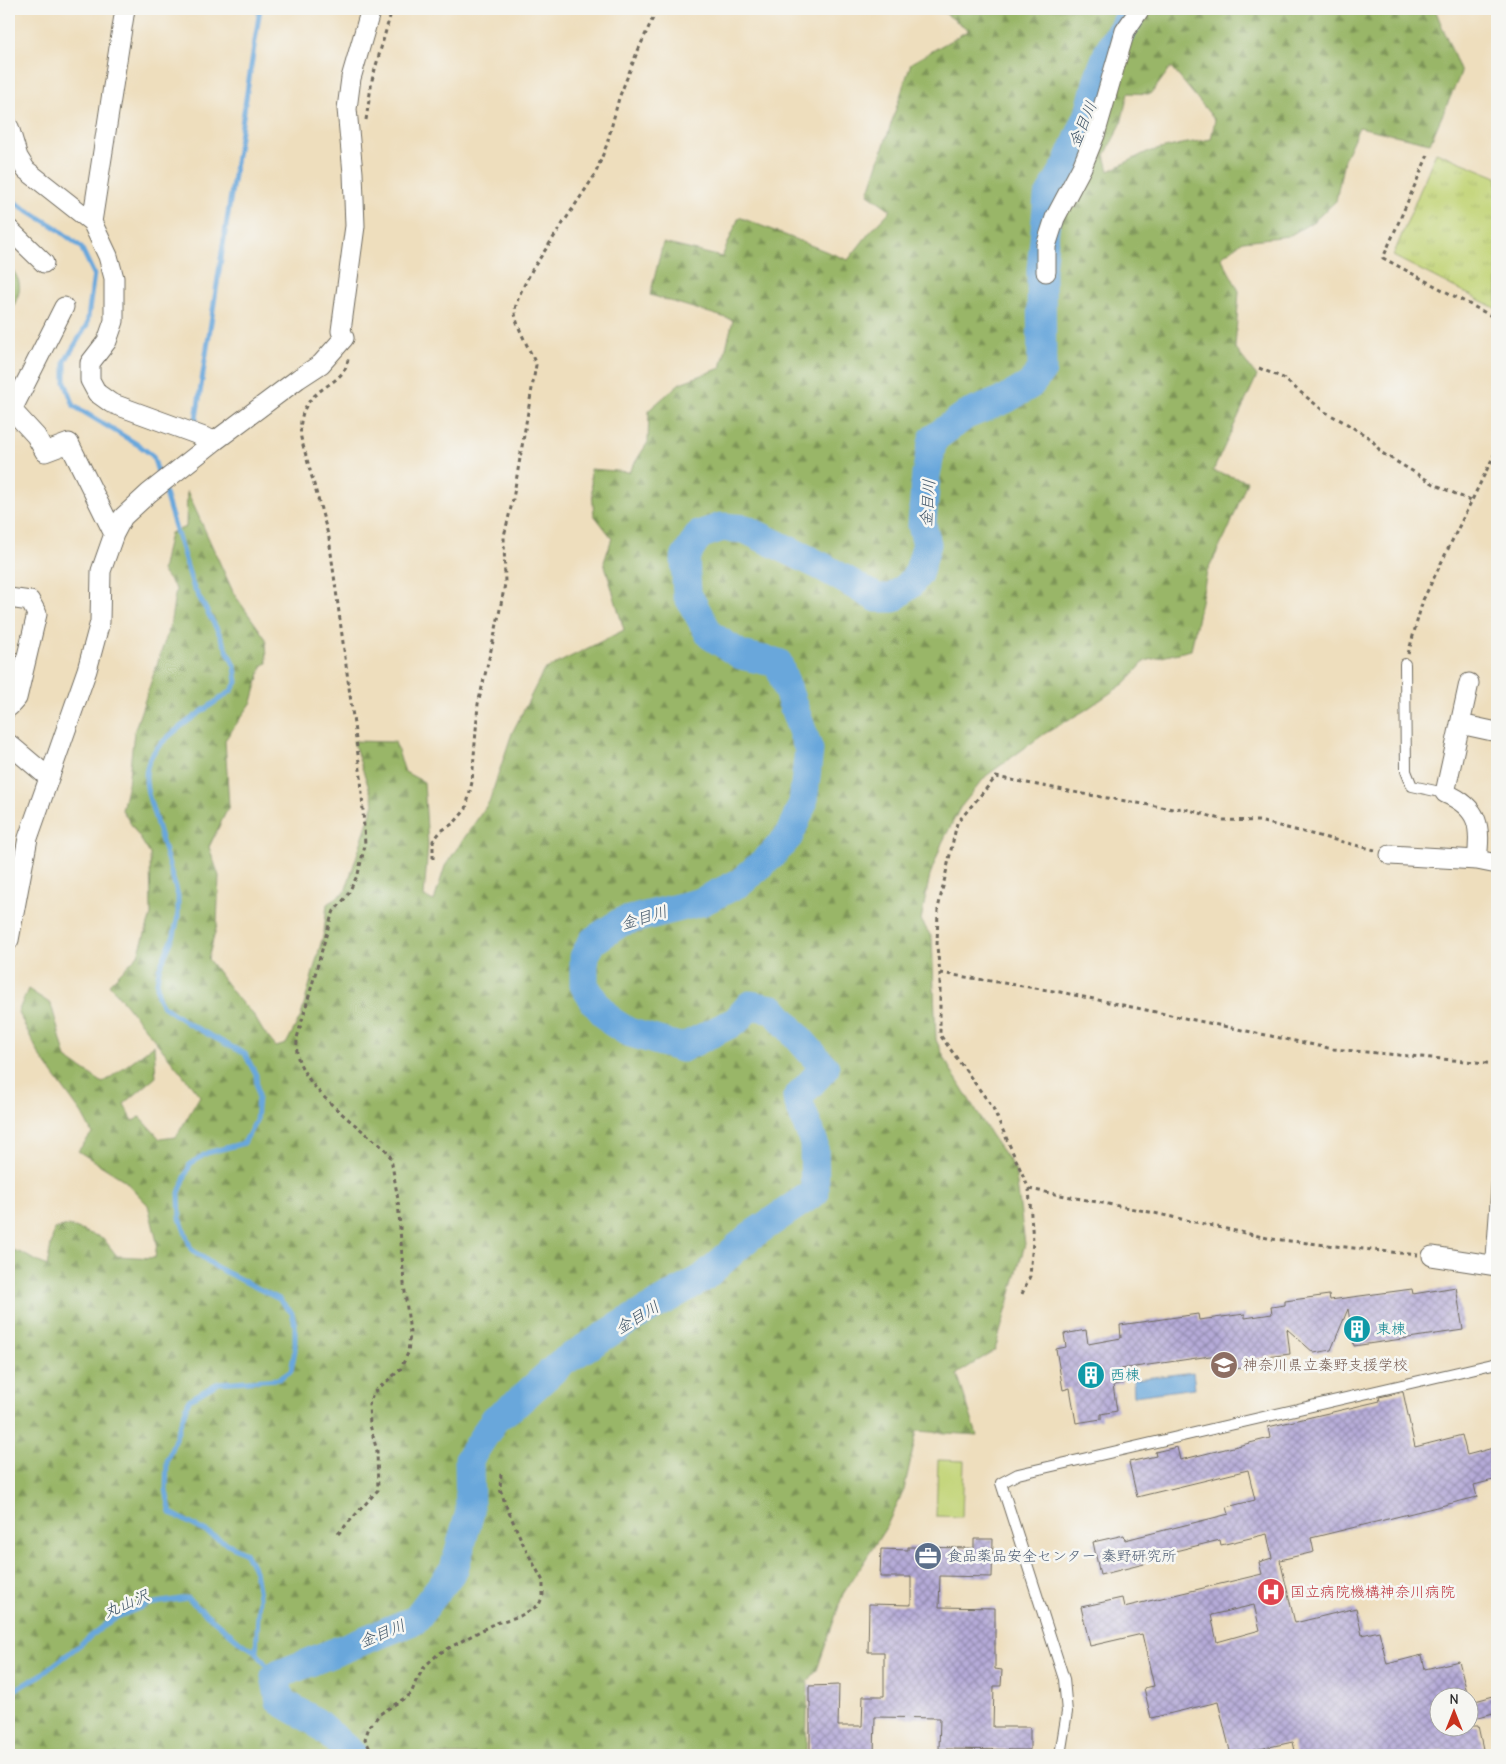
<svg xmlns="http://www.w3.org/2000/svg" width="1506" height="1764" viewBox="0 0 1506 1764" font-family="'Comic Neue','Klee One',sans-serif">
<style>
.forest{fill:url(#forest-firs);stroke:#62704a;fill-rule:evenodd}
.park{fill:url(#park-tufts);stroke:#768051}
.pitch{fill:#c2d477;stroke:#768051}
.water{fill:#69a7db;stroke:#4a6983}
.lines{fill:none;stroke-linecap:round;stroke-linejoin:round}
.stream{stroke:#69a7db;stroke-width:5}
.river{stroke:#69a7db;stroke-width:29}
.building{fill:url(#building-cross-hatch);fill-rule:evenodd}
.service-casing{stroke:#6f6a5e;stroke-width:12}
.minor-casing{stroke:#6f6a5e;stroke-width:21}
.path{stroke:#6f6a5e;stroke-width:3;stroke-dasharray:4 4;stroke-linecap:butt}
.service{stroke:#fff;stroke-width:10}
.minor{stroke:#fff;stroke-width:19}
.labels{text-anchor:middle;stroke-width:5;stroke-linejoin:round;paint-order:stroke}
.culture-label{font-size:15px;fill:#0d838f;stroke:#f6f6f2;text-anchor:start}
.education-label{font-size:15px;fill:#785e54;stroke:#f6f6f2;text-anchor:start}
.service-label{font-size:15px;fill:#4e5e75;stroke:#f6f6f2;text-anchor:start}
.health-label{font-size:15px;fill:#be3a42;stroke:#f6f6f2;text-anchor:start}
.water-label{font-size:16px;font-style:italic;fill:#415669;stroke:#f6f6f2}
</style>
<defs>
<pattern id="forest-firs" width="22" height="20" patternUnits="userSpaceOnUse" patternTransform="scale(1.25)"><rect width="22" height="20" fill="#99b668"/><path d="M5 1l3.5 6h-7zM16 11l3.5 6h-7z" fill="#7d9456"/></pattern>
<pattern id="park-tufts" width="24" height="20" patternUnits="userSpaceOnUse" patternTransform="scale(1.25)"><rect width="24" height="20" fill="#c2d477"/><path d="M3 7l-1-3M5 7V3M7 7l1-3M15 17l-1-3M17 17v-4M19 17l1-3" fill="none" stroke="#a7b667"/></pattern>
<pattern id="building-cross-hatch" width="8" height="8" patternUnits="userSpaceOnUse" patternTransform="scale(1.25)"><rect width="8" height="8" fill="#b5aad8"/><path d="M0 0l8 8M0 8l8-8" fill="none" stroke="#938baf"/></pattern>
</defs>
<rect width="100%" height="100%" fill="#f6f6f2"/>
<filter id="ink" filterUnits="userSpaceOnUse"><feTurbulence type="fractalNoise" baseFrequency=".02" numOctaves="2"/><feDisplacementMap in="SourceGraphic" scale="10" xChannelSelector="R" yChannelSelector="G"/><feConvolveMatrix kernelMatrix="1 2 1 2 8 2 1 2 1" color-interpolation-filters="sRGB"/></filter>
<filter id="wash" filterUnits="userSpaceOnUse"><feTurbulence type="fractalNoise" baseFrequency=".0096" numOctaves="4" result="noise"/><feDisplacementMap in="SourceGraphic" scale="20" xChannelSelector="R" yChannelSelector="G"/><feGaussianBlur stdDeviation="1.12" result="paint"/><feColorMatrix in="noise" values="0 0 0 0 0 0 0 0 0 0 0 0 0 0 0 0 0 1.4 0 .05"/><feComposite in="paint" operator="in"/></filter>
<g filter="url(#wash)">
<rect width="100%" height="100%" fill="#eedebd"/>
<path class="forest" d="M939,9H1435L1461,73L1430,143L1359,127L1344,160L1336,201L1314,221L1289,236L1243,241L1221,257L1239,291L1235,348L1257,376L1213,471L1247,481L1230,526L1207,572L1191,650L1145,661L1125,683L1084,711L1044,734L986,776L960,808L942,843L930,875L921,920L932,938L936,1040L949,1067L991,1135L1015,1169L1025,1244L995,1350L957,1374L977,1435L917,1431L904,1490L885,1529L843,1594L817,1670L808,1681L806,1755H101L59,1752L57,1755H9V1249L19,1252L47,1266L54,1229L69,1226L103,1238L117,1256L155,1258L157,1242L148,1205L124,1180L78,1151L92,1133L82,1114L40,1056L18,1012L28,989L51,1004L66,1058L103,1083L154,1045L156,1077L124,1104L133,1121L140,1117L160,1139L176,1137L200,1096L109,984L138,955L151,915L150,854L122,810L128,784L134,732L170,626L176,589L162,571L170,533L186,527L187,491L234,594L266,639L267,663L262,666L252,702L225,740L229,806L209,847L219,876L217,925L208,959L239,1000L253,1014L263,1031L276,1047L286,1044L301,1016L324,932L327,904L345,892L374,803L353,741L395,742L405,772L424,782L428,845L424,897L434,901L445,866L489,802L512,733L544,670L624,630L604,562L612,538L594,515L590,469L629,472L648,442L649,410L680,383L721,368L733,320L650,295L663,243L722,257L739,217L848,260L870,232L891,210L868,194L911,63L969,30ZM1171,67L1215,120L1211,139L1182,144L1147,152L1109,171L1105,155L1121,124L1128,93L1151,94Z
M9,265C30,291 14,295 9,322Z"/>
<path class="park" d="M1436,152L1497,177V309L1393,256Z"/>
<path class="pitch" d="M938,1460L964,1461L962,1517L936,1516Z"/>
<path class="water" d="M1193,1372L1195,1388L1134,1396L1133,1377L1136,1376L1137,1379Z"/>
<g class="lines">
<path class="stream" d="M9,195L17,204L55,227L81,247L94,274L87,325L65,361V382L74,406L140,446L153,456L160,479
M195,425L260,9
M163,487L193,586L219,633L235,667L237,682L231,691C212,705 162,736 152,755C144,769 145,782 149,797L178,896V916L174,935L159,969L157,983L158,997L163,1006L187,1023L245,1054L256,1075L258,1097L256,1121L244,1143L207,1153L190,1164L179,1193L180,1218L191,1249L216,1267L279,1299L292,1313L295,1325V1350L291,1371L279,1379L218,1383L189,1400L167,1461L166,1491L171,1513L245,1553L255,1571L259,1596L256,1652L275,1676
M9,1693L41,1675L113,1619L149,1604L187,1598L240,1642L256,1652"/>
<path class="river" d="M353,1755L316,1722L280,1701L275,1676L415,1620L454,1569L470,1512L469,1459L495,1419L517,1403L561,1363L625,1323L703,1278L749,1237L815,1192L814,1143L797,1098L825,1068L773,1009L750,1005L736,1021L682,1048L628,1032L611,1021L596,1004L584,985V957L593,941L621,922L701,902L741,882L772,855L789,836L803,803L809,750L778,663L741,655L710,635L687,594L685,558L699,535L722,527L745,529L823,567L877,598H893L909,585L918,574L927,544L922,525L926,475L933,439L966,415L1006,399L1030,385L1042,370L1041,271L1048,198L1067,165L1089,114L1098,79L1109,50L1132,13"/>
</g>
<g id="blocks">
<path class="building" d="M1456,1287L1463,1330L1354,1346L1348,1309L1331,1350L1314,1353L1287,1329L1290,1354L1250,1359L1251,1367L1226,1370L1224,1354L1121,1369L1123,1383L1113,1385L1117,1411L1101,1414V1419L1076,1423L1070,1388L1063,1390L1056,1349L1066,1347L1064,1334L1086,1330L1088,1344L1121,1338L1120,1325L1198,1314L1199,1320L1245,1314V1318L1272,1314L1271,1307L1285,1305V1301L1329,1295L1330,1300L1412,1289L1413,1294Z
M1403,1392L1415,1447L1462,1435L1467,1455L1497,1447V1479L1474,1485L1477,1497L1311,1538L1314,1552L1280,1560L1295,1623L1356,1608L1362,1635L1379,1631L1387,1664L1422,1655L1425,1669L1459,1661L1468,1696H1438V1726H1478L1483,1749L1460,1755H1444L1442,1750L1421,1755H1296L1293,1742L1231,1755L1218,1702L1151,1718L1144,1688L1154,1686L1142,1634L1090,1646L1081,1607L1122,1598L1124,1607L1262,1574L1259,1562L1272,1558L1267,1534L1221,1545L1220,1540L1143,1559L1144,1564L1100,1575L1093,1542L1124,1535L1125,1540L1229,1514L1227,1507L1255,1500L1248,1470L1137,1497L1129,1462L1156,1456L1155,1452L1177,1447L1180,1460L1270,1438L1268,1427L1380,1401L1379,1397ZM1254,1605L1260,1630L1217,1642L1211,1615Z
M974,1539H993L992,1577L940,1576L939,1607L995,1608V1669L1002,1670L1001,1686H994L993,1727H1030V1750L939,1749L940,1718L875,1717L874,1755H810V1702H809V1686L839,1685L838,1726H862L863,1696H884V1652H868L869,1604L911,1605V1577H880L881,1549L908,1550V1547L974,1548Z
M1497,1695V1712L1468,1720V1703Z"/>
</g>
</g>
<g filter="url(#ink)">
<use href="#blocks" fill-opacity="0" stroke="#6f6a5e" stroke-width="1"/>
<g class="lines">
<g class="service-casing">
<path id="service" d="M1405,664L1406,771L1412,786L1445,793
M1491,1265L1497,1181
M1060,1755L1067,1712L1064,1679L1001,1483L1018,1474L1497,1363"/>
</g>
<g class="minor-casing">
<path id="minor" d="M9,127L18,157L26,170L92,222L108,256L114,278V321L107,341L90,363V380L97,393L111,403L215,441
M92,222L125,9
M9,229L44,263
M1046,272V246L1055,218L1082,167L1095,135L1125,31L1140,9
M64,307L12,410L36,436L45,452L69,443L114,534
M9,598L30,601L37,614L17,698L9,707
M1469,683L1445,793C1480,808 1481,827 1477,860
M1460,724L1497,732
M9,744L48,777
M1390,855L1477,860L1497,864
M9,940L28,838L87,670L100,622L101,571L114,534L123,517L149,493L215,441L298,379L321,364L344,338L341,331L355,226L353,173L347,109L351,78L371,9
M1432,1256L1497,1266"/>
</g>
<path class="path" d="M366,120L372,80L392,9
M1428,155L1383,258L1497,319
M1259,368L1283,378L1325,412L1344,422L1371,439L1382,453L1434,484L1471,501
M1408,654L1423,600L1497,449
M433,859V841L441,831L454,823L466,809L472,782L478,704L496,629L505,584L504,536L513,499L536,365C531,351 514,324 515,310C517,297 526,282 532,270L595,175L607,144L619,98L636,55L657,9
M940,973L1060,992L1333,1049L1497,1064
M1029,1189L1145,1211L1272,1239L1418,1255
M1022,1294L1030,1276L1033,1241L1029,1189L993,1108L940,1035V973L937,947L938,909L957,823L996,777L1084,794L1173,809L1182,808L1224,820L1259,821L1375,850
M338,1534L378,1490L377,1451L370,1425L369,1405L373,1393L400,1370L408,1353L410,1333L404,1284L398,1200L391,1158L386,1150C359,1127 308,1092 298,1058C296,1052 297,1044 297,1038L331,918L334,911L347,896L358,874L365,845L361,777L329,538L301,438C295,383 346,391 348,358
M373,1755L365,1739L369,1727L380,1714L411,1694L416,1681L425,1666L438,1654L493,1624L520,1616L539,1605L543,1595V1581L525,1548L506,1506L500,1489L501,1473"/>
<use href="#service" class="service"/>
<use href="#minor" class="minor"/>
</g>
</g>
<defs>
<g id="building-disc" transform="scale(1.4375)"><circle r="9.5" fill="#0f9aa8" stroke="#f6f6f2"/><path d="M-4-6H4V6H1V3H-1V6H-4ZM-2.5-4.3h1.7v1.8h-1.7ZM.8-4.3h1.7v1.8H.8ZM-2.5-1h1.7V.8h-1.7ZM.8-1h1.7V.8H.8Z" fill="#fff"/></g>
<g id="school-disc" transform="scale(1.4375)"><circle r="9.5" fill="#8d6e63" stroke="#f6f6f2"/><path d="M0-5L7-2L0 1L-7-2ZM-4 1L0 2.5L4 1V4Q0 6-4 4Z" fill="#fff"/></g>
<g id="office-disc" transform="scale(1.4375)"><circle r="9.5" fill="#5c6f8a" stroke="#f6f6f2"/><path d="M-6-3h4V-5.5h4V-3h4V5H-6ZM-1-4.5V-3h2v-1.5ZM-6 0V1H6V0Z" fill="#fff"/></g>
<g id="hospital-disc" transform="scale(1.4375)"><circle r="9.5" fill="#e0444e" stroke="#f6f6f2"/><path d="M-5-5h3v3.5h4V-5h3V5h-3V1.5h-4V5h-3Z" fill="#fff"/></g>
</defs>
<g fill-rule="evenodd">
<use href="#building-disc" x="1357" y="1329"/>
<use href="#school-disc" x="1224" y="1365"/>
<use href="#building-disc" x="1091" y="1375"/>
<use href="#office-disc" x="928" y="1556"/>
<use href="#hospital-disc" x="1271" y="1592"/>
</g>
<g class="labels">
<g class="culture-label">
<text x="1376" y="1334">東棟</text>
<text x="1110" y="1380">西棟</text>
</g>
<g class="education-label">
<text x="1243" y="1370">神奈川県立秦野支援学校</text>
</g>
<g class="service-label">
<text x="947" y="1561">食品薬品安全センター 秦野研究所</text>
</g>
<g class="health-label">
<text x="1290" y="1597">国立病院機構神奈川病院</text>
</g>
<g class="water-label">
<text transform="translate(1082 124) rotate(-67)" y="6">金目川</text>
<text transform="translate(927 503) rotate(-86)" y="6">金目川</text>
<text transform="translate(644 917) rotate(-16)" y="6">金目川</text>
<text transform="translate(637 1317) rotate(-31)" y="6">金目川</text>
<text transform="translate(126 1603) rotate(-23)" y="6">丸山沢</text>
<text transform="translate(382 1633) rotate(-22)" y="6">金目川</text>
</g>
</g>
<rect width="1506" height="1764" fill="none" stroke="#f6f6f2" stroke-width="30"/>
<g transform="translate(1454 1712)"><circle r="24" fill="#f6f6f2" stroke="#a5a5a2"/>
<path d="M0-4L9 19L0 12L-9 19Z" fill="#c8321e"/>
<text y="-8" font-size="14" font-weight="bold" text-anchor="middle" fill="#2b2b2b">N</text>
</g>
</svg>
